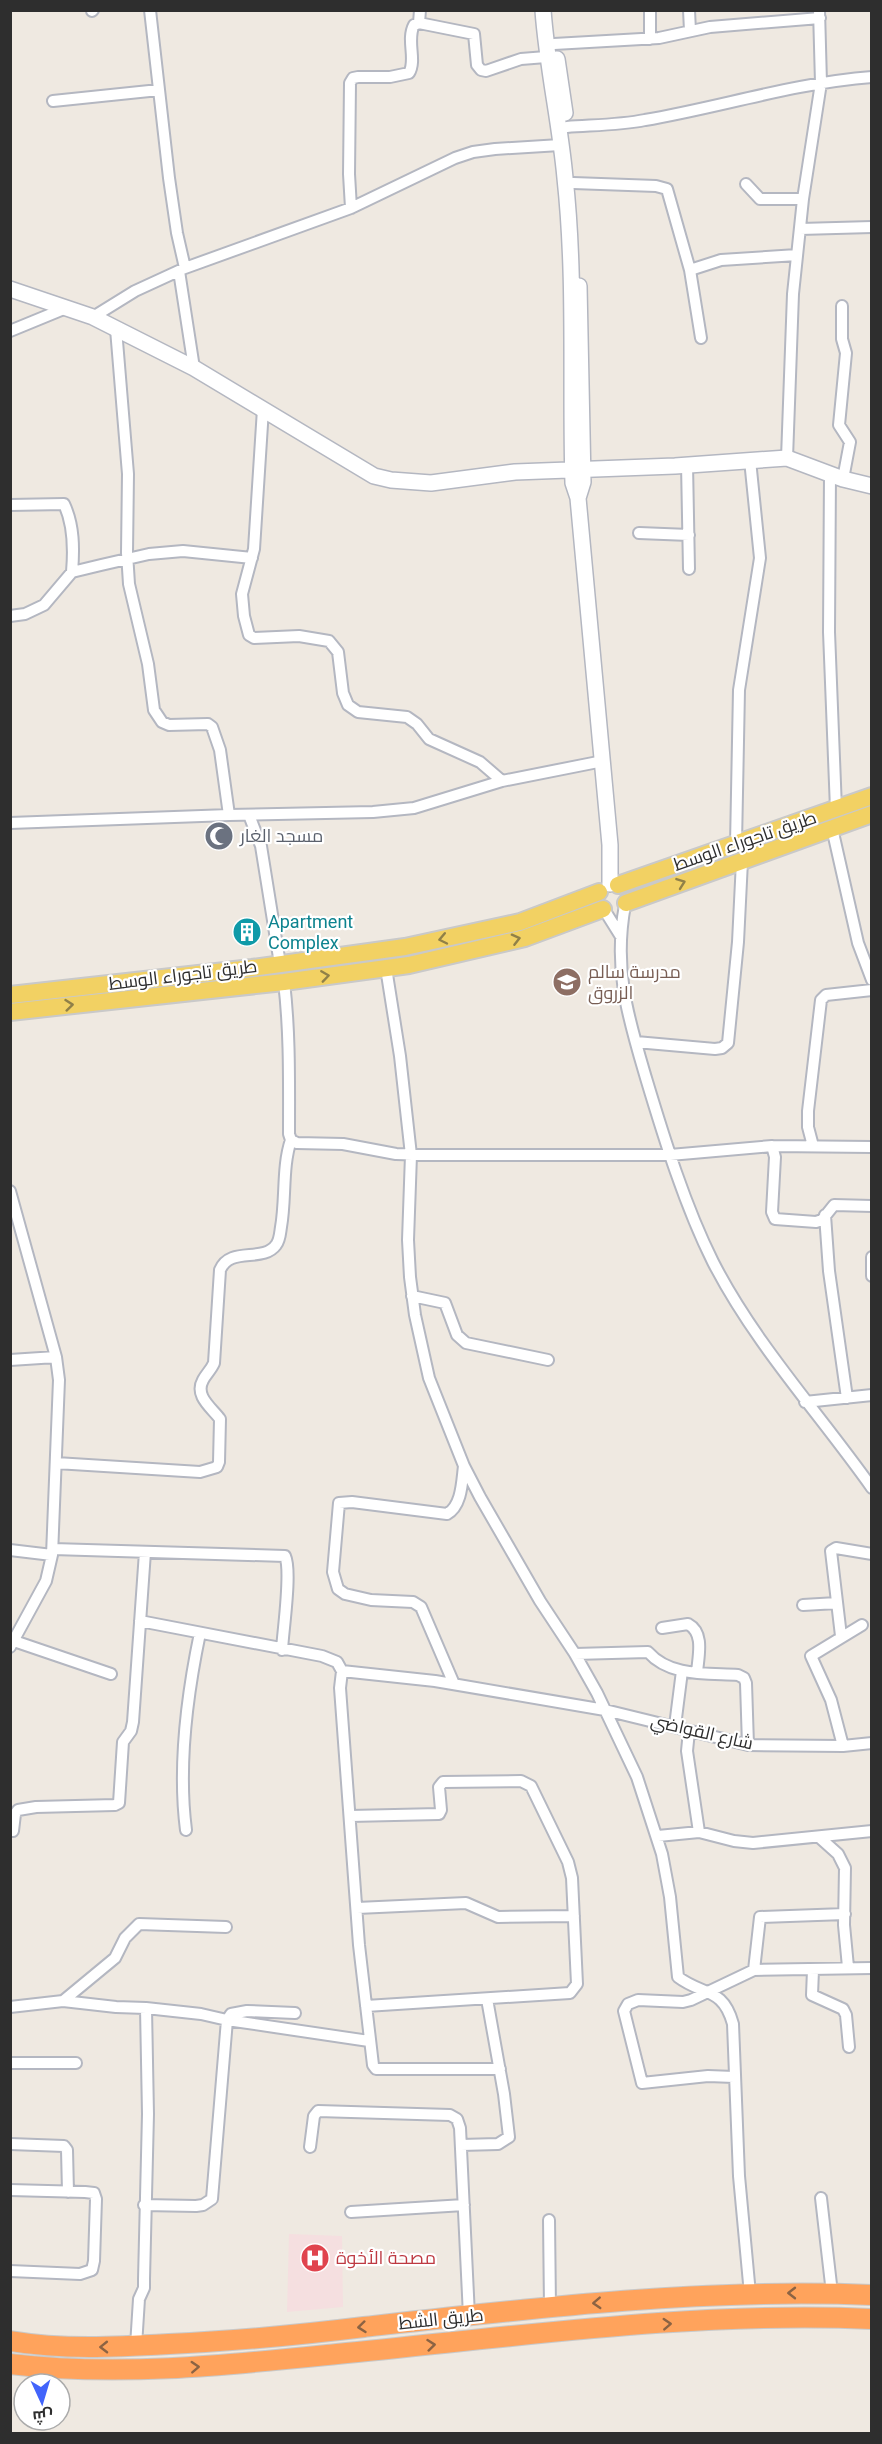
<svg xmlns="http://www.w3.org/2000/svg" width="882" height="2444" viewBox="0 0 882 2444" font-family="Roboto,Cairo,sans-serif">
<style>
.medical{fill:#f5dfe0}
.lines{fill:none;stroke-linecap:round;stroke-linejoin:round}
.street-casing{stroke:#b4b7c1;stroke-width:14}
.secondary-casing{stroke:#b4b7c1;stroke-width:18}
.primary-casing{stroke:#c9c9c9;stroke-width:20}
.highway-casing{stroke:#c9c9c9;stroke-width:22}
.street{stroke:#fff;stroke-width:10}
.secondary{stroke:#fff;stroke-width:15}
.primary{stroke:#f2d163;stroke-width:16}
.highway{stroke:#ffa35c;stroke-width:20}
.oneway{stroke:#908048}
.oneway2{stroke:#8c6343}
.labels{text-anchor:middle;stroke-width:4.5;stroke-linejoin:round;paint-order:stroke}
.worship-label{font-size:18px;fill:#5b616d;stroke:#fff;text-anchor:start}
.street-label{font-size:18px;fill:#2e2e2e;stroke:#fff}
.culture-label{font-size:18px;fill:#0d838f;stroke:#fff;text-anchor:start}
.education-label{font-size:18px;fill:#785e54;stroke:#fff;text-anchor:start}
.health-label{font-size:18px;fill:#be3a42;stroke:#fff;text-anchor:start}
</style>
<rect width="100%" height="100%" fill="#efe9e1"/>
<path class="medical" d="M289,2234L342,2236L343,2307L287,2312Z"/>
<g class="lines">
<g class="street-casing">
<path id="street" d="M150,10L169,178L177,233L185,268
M650,10V39
M689,10L690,31
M92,11L93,10
M419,23L474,34L477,65L481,70L486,71L521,59L546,57
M554,44L659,38L710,27L820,18
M53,101L159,90
M567,127C593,125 620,125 645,120C721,107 794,83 872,77
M573,183L656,186L667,189L690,270L701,338
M746,184L760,199H803
M351,208L349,174L350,83L353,78L358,77H390L409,73C417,60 406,40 414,25L419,23L420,10
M800,229L872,227
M690,270L721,260L797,255
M179,271L194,368
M842,306V339L846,353L839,425L850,442L843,479
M93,317L135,291L185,268L351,208L455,158L473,152L495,149L560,145
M116,329L128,474L127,553L129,584L148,664L154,710L162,722L169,725L208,724L212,727L220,750L229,815
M10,331L66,308
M263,409L254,549L242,594L244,616L249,635L254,638L299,636L329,641L338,652L343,693L348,705L358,712L407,717L417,724L429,739L480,762L502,781
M787,458L793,294L803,199L821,83L819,10
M687,464L689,569
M830,474L829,632L836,809
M10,505L64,504C74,525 74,549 72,572
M639,533L689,535
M10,616L25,614L44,605L72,572L101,565L149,554L183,551L252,558
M249,815L261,846L280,964
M10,823L229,815L373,812L414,808L502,781L603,761
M832,828L858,943L872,980
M736,844L739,690L760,558L750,460
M625,905C613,970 628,1017 646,1078C664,1138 685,1206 713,1262C755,1344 819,1413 872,1488
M605,911L620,935
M386,968L400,1056L411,1155L408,1240L410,1277L415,1315L429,1378L464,1466L480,1497L540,1601L575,1654L597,1693L637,1777L662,1854L670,1897L678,1977C703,1996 723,1987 733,2024L739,2176L750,2294
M284,982C290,1033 289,1083 289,1134L291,1140L297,1143L343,1144L396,1154L429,1155H670L772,1146L775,1157L772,1212L775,1219L816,1222L822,1220L834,1205L872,1206
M636,1042L715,1049L722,1048L728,1043L738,942L742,861
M772,1146L872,1147
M813,1146L808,1127V1111L821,1000L826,995L872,990
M10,1191L56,1357L59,1380L52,1555L46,1581L10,1647
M825,1215L829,1271L847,1398
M872,1257V1276
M412,1296L445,1303L457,1335L466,1343L548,1360
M10,1360L56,1357
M805,1402L872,1395
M56,1463L200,1472L217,1467L219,1462L220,1419C212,1408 194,1396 203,1380C206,1374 211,1370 214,1363L220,1270C230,1246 263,1263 276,1245C280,1240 280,1233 281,1227C286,1199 282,1166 291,1140
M53,1549L285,1556C292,1571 283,1630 282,1650
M10,1550L52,1555
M803,1605L837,1603
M140,1621L322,1656L337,1662L342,1671L435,1681L605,1710L748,1745L843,1746L872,1743
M662,1628L688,1624C705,1633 698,1657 697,1673
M841,1636L831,1551L836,1548L872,1554
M14,1641L111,1674
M575,1654L648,1652C670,1677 707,1673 738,1675L744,1678L746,1683L748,1745
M342,1671L340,1688L359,1945L373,2065L376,2069H500
M454,1684L421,1607L413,1602L371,1600L345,1594L338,1589L333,1572L339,1503L352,1502L447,1514C462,1506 462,1481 464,1466
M675,1726L682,1671
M689,1731L687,1751L699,1832
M843,1746L831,1700L811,1656L862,1625
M350,1816L439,1814L441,1810L439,1787L443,1782L521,1781L531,1786L568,1862L572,1878L577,1984L570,1993L366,2006
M186,1830C178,1768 187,1695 200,1633
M13,1831L15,1814L18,1810L36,1807L115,1805L119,1803L123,1742L131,1731L133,1722L145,1552
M658,1836L699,1832L734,1841L753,1843L872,1831
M819,1837L838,1854L845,1868L844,1925L848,1967
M357,1908L466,1903L498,1917L574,1916
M754,1970L760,1917L845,1914
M813,1970L812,1995L843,2009L846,2015L849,2047
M63,2001L115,1958L125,1938L139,1924L226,1927
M10,2007L63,2001L116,2007L146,2008L201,2014L227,2020L369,2041
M10,2063H76
M734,2077L708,2076L642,2083L624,2011L628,2004L638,2000L683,2002L691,2000L754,1970L872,1968
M10,2144L64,2146L67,2150L68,2192
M461,2145L498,2144L509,2137L504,2094L487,1999
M310,2147L314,2116L318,2111L450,2115L457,2119L460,2128L469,2316
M10,2190L85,2192L94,2193L96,2199L94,2261L92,2270L80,2274L10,2271
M821,2198L832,2293
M144,2205L196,2206L203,2205L212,2199L227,2020L231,2014L247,2011L295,2013
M351,2212L464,2205
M549,2220L550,2307
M136,2346L139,2299L144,2288V2279L148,2114L146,2008"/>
</g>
<g class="secondary-casing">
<path id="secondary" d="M543,10C547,67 560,122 565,178C576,279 570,382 573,483L578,498L610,845V884
M557,59L565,113
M10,289L93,317L194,368L374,476L391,480L431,483L515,472L675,466L787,458L843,479L872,486
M578,498L583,482L579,286"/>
</g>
<g class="primary-casing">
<path id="primary" d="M618,885L872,796
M626,903L872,814
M10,995L252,968L405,947L520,922L599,892
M10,1012L284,982L409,965L525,938L603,909"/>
</g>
<g class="highway-casing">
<path id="highway" d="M10,2341C63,2350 116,2347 169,2344C234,2341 299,2335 364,2327C532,2308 702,2288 872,2295
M10,2364C119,2377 229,2365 337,2354C514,2337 693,2311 872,2319"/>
</g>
<use href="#street" class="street"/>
<use href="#secondary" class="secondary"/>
<use href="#primary" class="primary"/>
<use href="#highway" class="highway"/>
</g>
<defs><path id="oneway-chevron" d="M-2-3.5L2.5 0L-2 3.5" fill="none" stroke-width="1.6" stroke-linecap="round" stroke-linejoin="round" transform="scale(1.5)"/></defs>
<g class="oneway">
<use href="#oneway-chevron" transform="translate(681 883) rotate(-20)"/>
<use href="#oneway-chevron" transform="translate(443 939) rotate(168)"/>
<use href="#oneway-chevron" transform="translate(516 939) rotate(-14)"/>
<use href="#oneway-chevron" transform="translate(325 976) rotate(-8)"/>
<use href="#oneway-chevron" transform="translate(69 1005) rotate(-6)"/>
</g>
<g class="oneway2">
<use href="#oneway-chevron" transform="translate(792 2293) rotate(180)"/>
<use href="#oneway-chevron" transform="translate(597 2303) rotate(177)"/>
<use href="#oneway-chevron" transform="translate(667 2324) rotate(-3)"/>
<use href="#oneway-chevron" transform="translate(362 2327) rotate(174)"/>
<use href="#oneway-chevron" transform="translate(431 2345) rotate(-6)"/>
<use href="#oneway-chevron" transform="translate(104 2347) rotate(179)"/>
<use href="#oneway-chevron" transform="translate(195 2367) rotate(-3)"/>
</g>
<defs>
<g id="mosque-disc" transform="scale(1.5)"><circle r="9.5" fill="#6b7280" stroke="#fff"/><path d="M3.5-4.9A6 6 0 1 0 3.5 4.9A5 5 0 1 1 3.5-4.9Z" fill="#fff"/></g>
<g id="building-disc" transform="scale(1.5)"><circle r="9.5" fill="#0f9aa8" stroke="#fff"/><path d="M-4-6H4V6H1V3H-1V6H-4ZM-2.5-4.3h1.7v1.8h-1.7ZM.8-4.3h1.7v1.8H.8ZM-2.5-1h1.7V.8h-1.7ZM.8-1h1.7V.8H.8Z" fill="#fff"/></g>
<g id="school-disc" transform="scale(1.5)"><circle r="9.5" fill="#8d6e63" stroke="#fff"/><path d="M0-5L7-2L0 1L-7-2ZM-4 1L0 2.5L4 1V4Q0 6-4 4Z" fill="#fff"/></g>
<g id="hospital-disc" transform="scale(1.5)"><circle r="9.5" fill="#e0444e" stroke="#fff"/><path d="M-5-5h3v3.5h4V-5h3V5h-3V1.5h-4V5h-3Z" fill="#fff"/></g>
</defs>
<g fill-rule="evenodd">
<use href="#mosque-disc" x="219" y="836"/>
<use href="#building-disc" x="247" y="932"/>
<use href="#school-disc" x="567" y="982"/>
<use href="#hospital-disc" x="315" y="2258"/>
</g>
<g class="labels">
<g class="worship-label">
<text x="240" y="842">مسجد الغار</text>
</g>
<g class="street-label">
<text transform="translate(745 841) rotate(-19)" y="6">طريق تاجوراء الوسط</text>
<text transform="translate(183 975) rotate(-7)" y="6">طريق تاجوراء الوسط</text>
<text transform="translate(702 1732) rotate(13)" y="6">شارع القواضي</text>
<text transform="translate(441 2319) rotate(-6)" y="6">طريق الشط</text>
</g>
<g class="culture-label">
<text x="268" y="928">Apartment<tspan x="268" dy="21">Complex</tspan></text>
</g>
<g class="education-label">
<text x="588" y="978">مدرسة سالم<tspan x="588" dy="21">الزروق</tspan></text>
</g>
<g class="health-label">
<text x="336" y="2264">مصحة الأخوة</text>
</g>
</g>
<rect width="882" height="2444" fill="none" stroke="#2e2e2e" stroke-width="24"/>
<g transform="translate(42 2402) rotate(176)"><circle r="28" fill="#ffffff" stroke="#ababab" stroke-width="1.5"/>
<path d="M0-4.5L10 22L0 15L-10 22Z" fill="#4264fb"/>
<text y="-9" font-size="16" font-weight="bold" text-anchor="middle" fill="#2e2e2e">ش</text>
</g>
</svg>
